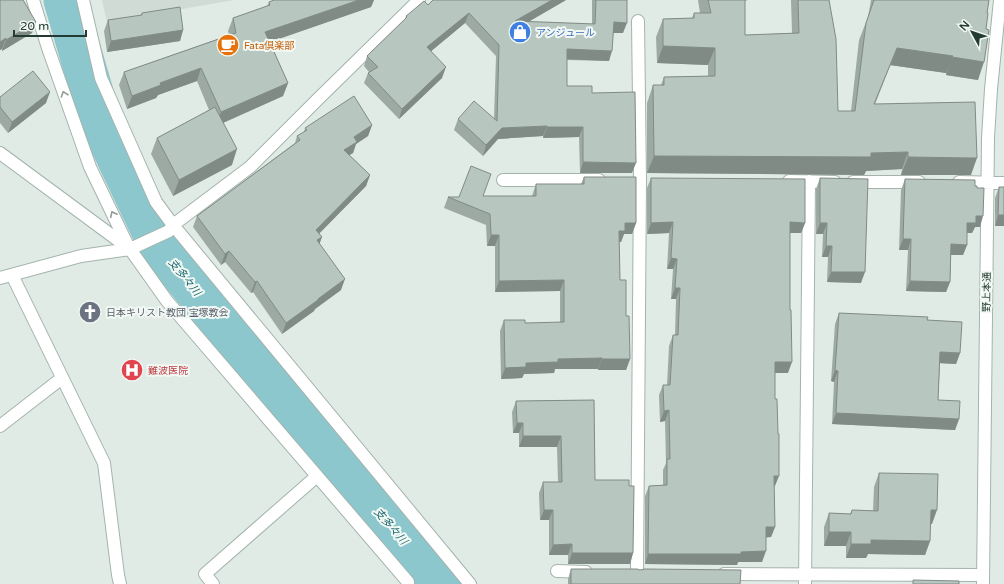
<svg xmlns="http://www.w3.org/2000/svg" width="1004" height="584" viewBox="0 0 1004 584" font-family="'Varela Round','Noto Sans JP',sans-serif">
<style>
.built{fill:#d0dbd5}
.lines{fill:none;stroke-linecap:round;stroke-linejoin:round}
.river{stroke:#8cc7cd;stroke-width:43}
.minor-casing{stroke:#a4b3ad;stroke-width:14}
.minor{stroke:#fff;stroke-width:12}
.wall{fill:#9daaa4}
.shaded-wall{fill:#808b86}
.building{fill:#b7c6bf;stroke:#808b86}
.oneway{stroke:#919d99}
.labels{text-anchor:middle;stroke-width:4;stroke-linejoin:round;paint-order:stroke}
.shop-label{font-size:10px;fill:#366cbe;stroke:#f2f8f4;text-anchor:start}
.food-label{font-size:10px;fill:#c56008;stroke:#f2f8f4;text-anchor:start}
.street-label{font-size:10px;fill:#233b33;stroke:#f2f8f4}
.worship-label{font-size:10px;fill:#5b616d;stroke:#f2f8f4;text-anchor:start}
.health-label{font-size:10px;fill:#be3a42;stroke:#f2f8f4;text-anchor:start}
.water-label{font-size:11px;font-style:italic;fill:#206b73;stroke:#f2f8f4}
</style>
<rect width="100%" height="100%" fill="#e1ebe6"/>
<path class="built" d="M102,0H234L107,22Z"/>
<g class="lines">
<path class="river" d="M65,0L100,120L161,248L317,439L441,584"/>
<g class="minor-casing">
<path id="minor" d="M33,0L48,48L90,167L128,246
M83,0L101,78L156,202L173,225L470,584
M0,153L130,249L167,301L408,582V584
M503,180H599
M789,181L835,182
M853,182H919
M959,182L1004,183
M12,275L104,463L118,575L120,584
M0,278L81,256L130,249L169,231L173,225L250,167L317,100L419,0
M0,426L62,378
M557,571L586,572
M637,573L640,180L638,21
M724,574L983,575
M213,584L205,574L317,476
M805,584L809,181
M983,584L988,138L991,89L1000,0"/>
</g>
<use href="#minor" class="minor"/>
</g>
<path class="wall" d="M0,0L36,22L32,33L2,51V49L0,50Z
M274,0H374L371,7L270,42L288,83L283,96L223,123L232,165L173,196L151,154L157,138L209,110L197,81L158,95L156,98L127,109L119,85L124,72L229,35L228,31L233,18L267,6L269,2Z
M566,0L528,22L592,24V0H627L623,33H613L609,61L567,60V86L592,93L632,173H580L579,137L543,138V136L498,139L483,156L454,130L458,119L494,118L496,56L465,23L431,51L442,78L399,119L364,83L368,73L369,72L364,66L367,56L405,19L406,16L428,5Z
M698,0H748L745,1V35L792,33L791,0H829L838,111H851L859,40L868,17L871,0H989L978,80L946,75V73L890,65L875,104L971,175H901L902,169L866,171L864,175L647,173V103L653,85H661L664,77L708,76V65L657,63L656,37L663,19L692,18L694,13H700Z
M142,13L183,30L180,41L107,52L104,31L108,20L141,16Z
M0,97L46,103L8,133L0,123Z
M372,125L368,136L356,144L353,153L349,155L370,175L366,186L319,233L322,237L319,243L341,290L315,309L314,311L282,334L253,292L251,293L225,262L221,265L193,227L197,216L295,143L297,136L304,132L305,128Z
M584,177L636,223L632,234H624L621,242H619L620,280L626,316L630,359L626,370H598V369H555L554,373L524,374L522,378L501,379L500,331L504,320L525,323H560V291L495,292V246H487L486,225L444,208L448,197L532,196L536,184H581Z
M651,178L805,223L801,233H790L788,373H775V486L774,487L775,527L771,537H766L762,562H738L737,565L645,564V496L649,486L663,485V470L666,463L665,421L660,422L659,395L663,385H667L669,346L673,335H675L676,299H671L673,269H667L669,233L647,234V188Z
M820,178L861,283L827,282L828,257H822L823,234H816V189Z
M905,179L975,186L980,227H975L972,233H967V245L963,255H951L950,282L946,292L906,291L908,250H899L901,190Z
M999,187H1004V226H995V198Z
M839,313L927,320L960,353L956,364L940,363L938,400L959,419L955,430L832,424L834,382L831,381L835,324Z
M594,400L595,480L629,486L633,553L630,564H568V555H549V520H540L539,493L543,482H558L557,447H519V433H513L512,412L516,401Z
M879,473L932,524H930V541L925,555L868,554L866,558H846V546H824V527L829,513L850,514L852,510L873,511L874,487Z
M571,569L640,570L740,584H568V579Z"/>
<path class="shaded-wall" d="M359,0H374L371,7L261,45L265,32Z
M552,0H566L511,32L515,21Z
M469,13L465,23L423,58L427,47Z
M36,22L32,33L2,51L6,40Z
M614,22L627,23L623,33H610Z
M183,30L180,41L107,52L111,41Z
M6,38L2,49L0,50V42Z
M663,46L715,48L708,65L657,63Z
M897,48L953,56L946,73L890,65L868,122Z
M567,49L612,51L609,61L563,59Z
M952,57L984,62L978,80L946,75Z
M446,67L442,78L399,119L402,109Z
M201,68L197,81L158,95L156,98L127,109L132,96L160,83Z
M288,83L283,96L216,126L221,112Z
M50,92L46,103L8,133L12,122Z
M372,125L368,136L356,144L353,153L340,161L344,150L354,137Z
M547,126L543,136L498,139L483,156L486,145L502,128Z
M547,127H583L579,137L543,138Z
M237,149L232,165L173,196L179,180Z
M908,152L902,169L866,171L864,175L647,173L654,156L871,153Z
M908,157L977,158L971,175H901Z
M583,162L636,163L632,173H580Z
M370,175L366,186L312,241L316,230Z
M998,215H1004V226H995Z
M976,216H983L980,227H975L972,233H964L967,223Z
M673,222L669,233L647,234L651,223Z
M790,222L805,223L801,233H786Z
M625,223H636L632,234H624L621,242H615L619,231Z
M820,223H827L823,234H816Z
M491,235H499L495,246H487Z
M322,237L318,248L317,240Z
M903,239H911L908,250H899Z
M951,244L967,245L963,255H947Z
M826,246H832L828,257H822Z
M229,251L225,262L221,265L225,254Z
M671,258L677,259L673,269H667Z
M831,272H865L861,283L827,282Z
M345,279L341,290L315,309L314,311L282,334L286,323L318,299Z
M564,280L560,291L495,292L499,281Z
M257,281L253,292L251,293L255,282Z
M910,281L950,282L946,292L906,291Z
M675,288H680L676,299H671Z
M940,352L960,353L956,364L936,363Z
M602,358L598,369H555L554,373L524,374L522,378L501,379L505,368L526,363L558,359Z
M602,359H630L626,370H598Z
M775,362H792L788,373H771Z
M835,370L838,371L834,382L831,381Z
M669,410L665,421L660,422L664,411Z
M836,413L959,419L955,430L832,424Z
M517,423H523L519,433H513Z
M523,436H561L557,447H519Z
M774,476H779L775,486L770,487Z
M544,510H553L549,520H540Z
M931,510H937L932,524H926Z
M766,527H775L771,537L762,538Z
M829,532H851L846,546H824Z
M871,540L930,541L925,555L868,554L866,558H846L851,544Z
M572,544L568,555H549L553,545Z
M766,551L762,562H738L737,565L645,564L648,554Z
M572,553H633L630,564H568Z"/>
<path class="building" d="M0,0H23L36,22L6,40V38L0,42Z
M274,0H359L265,32L288,83L221,112L201,68L160,83L161,85L132,96L124,72L236,33L233,18L270,5L269,2Z
M433,0H552L515,21L595,24L596,0H627V23L614,22L612,51L567,49V86H592V93L635,92L636,163L583,162V127H547V126L502,128L486,145L458,119L474,101L497,121L499,45L469,13L427,47L446,67L402,109L368,73L378,67L367,56L407,17L406,16L411,12L424,1L428,5Z
M708,0H745V35L799,33L798,0H829L836,39L838,111H855L866,23L874,0H989L987,13H988L986,29L989,30L984,62L952,57L953,56L897,48L874,104L975,102L977,158L908,157V152L871,153V157L654,156L653,85H664V77L715,76V48L663,46V19L694,18V13H711Z
M180,7L183,30L111,41L108,20L142,15V13Z
M33,71L50,92L12,122L0,107V97Z
M354,96L372,125L354,137L357,142L344,150L370,175L316,230L322,237L317,240L345,279L318,299V300L286,323L257,281L255,282L229,251L225,254L197,216L300,140L297,136L307,130L305,128Z
M215,107L237,149L179,180L157,138Z
M471,166L491,174L483,196H536V184H584V177H636V223H625V231H619L620,280H626V316H629L630,359H602V358L558,359V362L526,363V367L505,368L504,320H525V323L564,322V280L499,281V235H491L490,214L448,197H459Z
M651,178L805,179V223L790,222V310H791L792,362H775V399H777L778,434H779V476H774L775,527H766V551L741,552V554H648L649,486L667,485V459H670L669,410L664,411L663,385H670L673,335H678L680,288H675L677,259L671,258L673,222L651,223Z
M820,178L868,179L865,272H831L832,246H826L827,223H820Z
M905,179L975,180V186H977V188H984L983,216H976V223H967V245L951,244L950,282L910,281L911,239H903Z
M999,187H1004V215H998Z
M839,313L928,317L927,320L962,322L960,353L940,352L938,400L960,401L959,419L836,413L838,371L835,370Z
M594,400L595,480H629V486H634L633,553H572V544L553,545V510H544L543,482H562L561,436H523V423H517L516,401Z
M879,473L938,474L937,510H931L930,541L871,540V544H851V532H829V513L851,514L852,510L878,511Z
M571,569H637L640,570L645,569L741,570L740,584H571Z
M913,580L959,581V584H913Z"/>
<defs><path id="oneway-chevron" d="M-2-3.5L2.5 0L-2 3.5" fill="none" stroke-width="1.6" stroke-linecap="round" stroke-linejoin="round"/></defs>
<g class="oneway">
<use href="#oneway-chevron" transform="translate(64 94) rotate(-109)"/>
<use href="#oneway-chevron" transform="translate(113 214) rotate(-116)"/>
</g>
<defs>
<g id="shop-disc" transform="scale(1.15)"><circle r="9.5" fill="#3f7fe0" stroke="#f2f8f4"/><path d="M-5-2.5h2.3a2.7 3.5 0 0 1 5.4 0H5L5.5 6h-11ZM-1.5-2.5h3a1.5 2.3 0 0 0-3 0Z" fill="#fff"/></g>
<g id="cafe-disc" transform="scale(1.15)"><circle r="9.5" fill="#e8710a" stroke="#f2f8f4"/><path d="M-5.5-4.5H6V0H3Q3 3.5 0 3.5H-2.5Q-5.5 3.5-5.5 0ZM3-3.2v2h1.7v-2ZM-6 4.5H4V6H-6Z" fill="#fff"/></g>
<g id="church-disc" transform="scale(1.15)"><circle r="9.5" fill="#6b7280" stroke="#f2f8f4"/><path d="M-1.2-6h2.4v3.5h3.3v2.4h-3.3V6h-2.4V-.1h-3.3v-2.4h3.3Z" fill="#fff"/></g>
<g id="hospital-disc" transform="scale(1.15)"><circle r="9.5" fill="#e0444e" stroke="#f2f8f4"/><path d="M-5-5h3v3.5h4V-5h3V5h-3V1.5h-4V5h-3Z" fill="#fff"/></g>
</defs>
<g fill-rule="evenodd">
<use href="#shop-disc" x="520" y="32"/>
<use href="#cafe-disc" x="228" y="45"/>
<use href="#church-disc" x="90" y="312"/>
<use href="#hospital-disc" x="132" y="370"/>
</g>
<g class="labels">
<g class="shop-label">
<text x="536" y="36">アンジュール</text>
</g>
<g class="food-label">
<text x="244" y="49">Fata倶楽部</text>
</g>
<g class="street-label">
<text transform="translate(986 292) rotate(-89)" y="4">野上本通</text>
</g>
<g class="worship-label">
<text x="106" y="316">日本キリスト教団 宝塚教会</text>
</g>
<g class="health-label">
<text x="148" y="374">難波医院</text>
</g>
<g class="water-label">
<text transform="translate(185 277) rotate(51)" y="4">支多々川</text>
<text transform="translate(391 526) rotate(49)" y="4">支多々川</text>
</g>
</g>
<g transform="translate(972 32) rotate(310)" stroke="#f2f8f4" stroke-width="3" paint-order="stroke">
<path d="M0-3L7 15L0 10L-7 15Z" fill="#233b33"/>
<text y="-6" font-size="11" font-weight="bold" text-anchor="middle" fill="#233b33">N</text>
</g>
<path d="M14 30v6h72v-6" fill="none" stroke="#233b33" stroke-width="2"/>
<text x="20" y="30" font-size="12" fill="#233b33" stroke="#f2f8f4" stroke-width="3" paint-order="stroke">20 m</text>
</svg>
